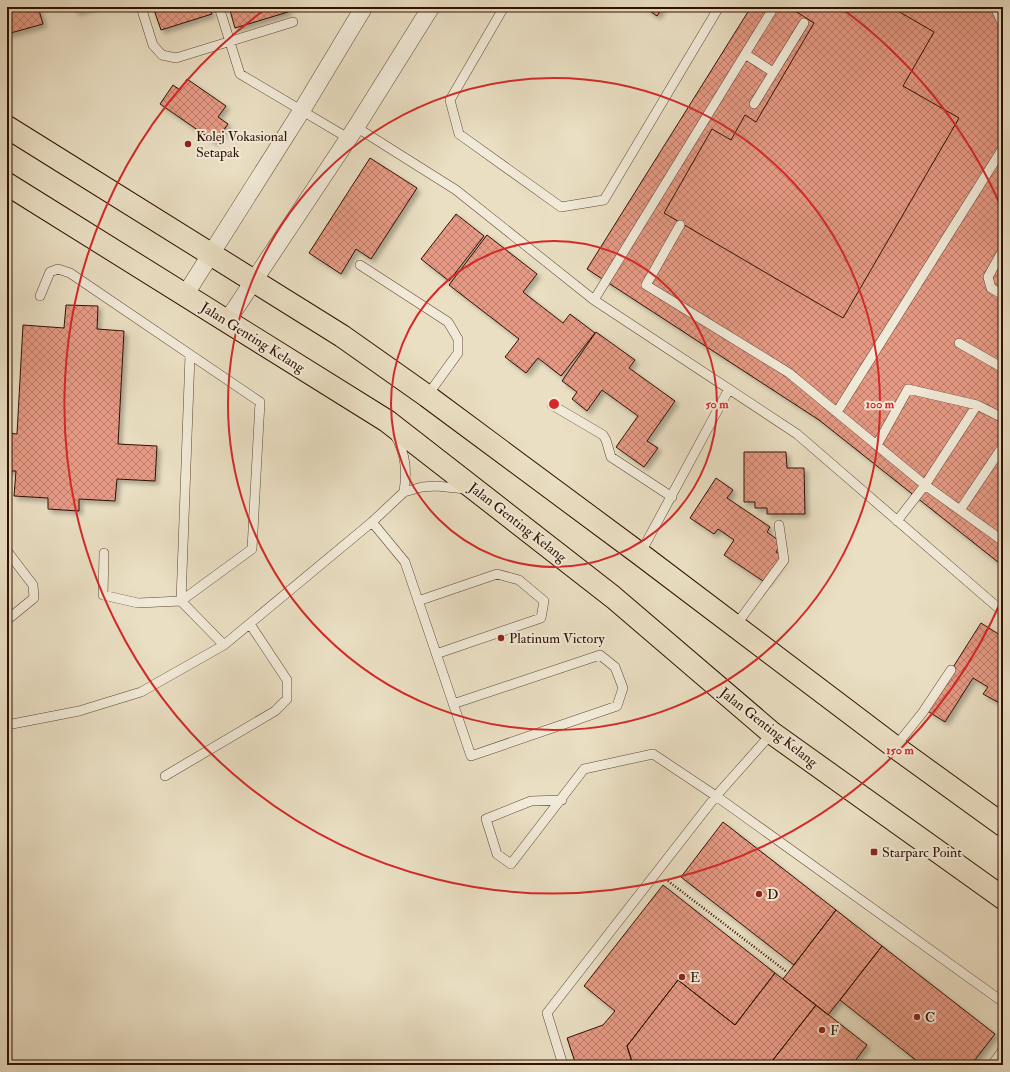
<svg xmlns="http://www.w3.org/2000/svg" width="1010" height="1072" viewBox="0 0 1010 1072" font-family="'IM FELL Double Pica',serif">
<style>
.building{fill:url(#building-cross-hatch);stroke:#301001;filter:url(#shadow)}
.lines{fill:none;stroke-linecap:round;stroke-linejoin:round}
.lane-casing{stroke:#5e4432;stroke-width:10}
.street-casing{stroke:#5e4432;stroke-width:18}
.primary-casing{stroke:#301001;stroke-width:24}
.path{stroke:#301001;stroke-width:2.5;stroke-dasharray:1 2;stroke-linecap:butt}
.lane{stroke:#f1ead8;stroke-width:9}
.street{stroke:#f1ead8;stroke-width:17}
.primary{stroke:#eadfc3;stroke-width:22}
.ring{fill:none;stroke:#d62828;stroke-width:2}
.poi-dot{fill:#8f2418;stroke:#f1ead8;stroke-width:1.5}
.labels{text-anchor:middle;stroke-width:4;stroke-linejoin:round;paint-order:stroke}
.poi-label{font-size:14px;fill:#301001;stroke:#f1ead8;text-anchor:start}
.street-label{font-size:14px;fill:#301001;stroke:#f1ead8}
.centre{fill:#d62828;stroke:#f1ead8;stroke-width:2}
.ring-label{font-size:12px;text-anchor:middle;font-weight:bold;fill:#d62828;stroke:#f1ead8;stroke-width:4;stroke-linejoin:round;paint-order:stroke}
</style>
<defs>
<pattern id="building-cross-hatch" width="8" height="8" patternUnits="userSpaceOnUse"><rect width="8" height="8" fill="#e69a85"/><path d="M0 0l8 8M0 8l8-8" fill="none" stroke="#bb7c6a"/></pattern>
<filter id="shadow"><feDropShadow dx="3.5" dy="3.5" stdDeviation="2" flood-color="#0004"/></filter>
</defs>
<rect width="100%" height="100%" fill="#eadfc3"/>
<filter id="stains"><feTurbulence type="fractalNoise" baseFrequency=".005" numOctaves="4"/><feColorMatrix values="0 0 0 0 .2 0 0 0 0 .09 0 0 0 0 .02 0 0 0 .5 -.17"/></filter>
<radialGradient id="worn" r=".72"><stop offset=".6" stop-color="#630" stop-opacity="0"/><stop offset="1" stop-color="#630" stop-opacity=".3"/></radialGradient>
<path class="building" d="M7,7H38L43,24L7,34Z
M74,7H93L76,12Z
M153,7H209L212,14L161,30Z
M229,7H287L288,12L235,28Z
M644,7H663L657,16Z
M751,7H1003V566L819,420L587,269Z
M789,7H891L934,32L903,86L959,118L843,318L664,213L712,129L731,140L745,115L756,122L814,23Z
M187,79L226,106L218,117L228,124L215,142L160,104L173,85L180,90Z
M370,158L417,188L371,259L356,249L341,274L309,253Z
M456,214L484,236L449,281L421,259Z
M487,235L537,274L523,292L563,323L570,314L595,333L561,376L538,358L526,373L505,357L519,339L449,285Z
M66,305L98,306L97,329L124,331L118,444L157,446L155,481L117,479L115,501L79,499V511L48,509V498L14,496L16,471H7V433L17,434L23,325L64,328Z
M596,332L635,360L629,368L675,401L647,441L658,448L644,467L616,447L638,416L602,390L587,411L572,399L577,392L562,381Z
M744,452H786L787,468H804L805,514H767V508H755V502H744Z
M716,478L733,490L727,498L770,527L767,532L782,543L776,552L784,557L766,583L724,555L734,540L718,529L714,534L690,518Z
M981,623L1003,637V705L983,694L988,687L973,678L945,722L926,710Z
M723,822L836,910L794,965L681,877Z
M663,885L775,973L735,1025L678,980L627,1046L633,1065H576L567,1038L603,1025L615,1011L584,986Z
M836,910L882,946L828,1015L783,979Z
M882,946L995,1034L971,1065H922L840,1000Z
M775,973L816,1005L769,1065H633L627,1046L678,980L735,1025Z
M816,1005L867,1045L852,1065H769Z
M883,1060L889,1065H880Z"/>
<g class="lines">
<g class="lane-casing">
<path id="lane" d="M141,7L153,45L162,55L176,58L293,22
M219,7L240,74L348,138
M504,7L450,100L459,134L561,207L604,200L719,7
M952,7H953
M995,7L1003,25
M745,54L773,72
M754,104L804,23
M356,127L456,190L594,300L797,434L1003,612
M680,225L646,285L789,373L925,485L1003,541
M1003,250L988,277L991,288L1003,295
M360,265L448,322L458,339V353L427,396
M40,296L50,272L58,269L70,273L260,402L252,549L181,601L138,603L103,595L104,553
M594,300L774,7
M959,343L1003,368
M190,355L181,601L224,645
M552,405L603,435L606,440L611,457L672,497
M837,412L1003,148
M395,435C406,454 407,471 404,492
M877,445L908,389L977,405L1003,418
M960,510L1003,446
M897,521L925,485L977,405
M372,522L405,562L471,756L617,706L623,688L615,667L600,655L453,704
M7,551L33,585L34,598L7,620
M640,554L729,389
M418,601L497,574L519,580L544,601L541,618L436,654
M736,625L784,560L779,525
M7,725L79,711L141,692L224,645L372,522L404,492L422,487L436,486L466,489
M895,747L923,712L951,670
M165,776L275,711L287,699V680L250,624
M562,800L531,801L486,819L497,854L511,864L584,769L653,754L716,796L1003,1002
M563,1065L547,1013L716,796L772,733
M992,1065L1003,1050"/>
</g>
<g class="street-casing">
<path id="street" d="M185,295L302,110L364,7
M227,321L356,127L431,7"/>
</g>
<g class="primary-casing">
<path id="primary" d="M7,127L342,336L427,396L640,554L895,747L1003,825
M7,184L387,421L613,597L772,733L1003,898"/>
</g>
<path class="path" d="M668,881L787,972"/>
<use href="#lane" class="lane"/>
<use href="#street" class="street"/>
<use href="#primary" class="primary"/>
</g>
<g class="ring">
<circle cx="554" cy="404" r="163"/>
<circle cx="554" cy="404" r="326"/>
<path d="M1002 599A489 489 0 1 1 267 8M841 8A489 489 0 0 1 1002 209"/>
</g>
<g class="poi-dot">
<circle cx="188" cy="144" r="4"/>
<circle cx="501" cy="638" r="4"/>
<rect x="870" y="848" width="8" height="8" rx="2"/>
<circle cx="759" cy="894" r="4"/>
<circle cx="682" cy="977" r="4"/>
<circle cx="917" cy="1017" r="4"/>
<circle cx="822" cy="1030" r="4"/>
</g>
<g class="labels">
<g class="poi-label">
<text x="196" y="141">Kolej Vokasional<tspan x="196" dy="16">Setapak</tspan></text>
<text x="509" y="643">Platinum Victory</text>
<text x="882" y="857">Starparc Point</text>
<text x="767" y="899">D</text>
<text x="690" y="982">E</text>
<text x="925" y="1022">C</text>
<text x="830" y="1035">F</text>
</g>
<g class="street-label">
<text transform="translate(253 337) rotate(32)" y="5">Jalan Genting Kelang</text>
<text transform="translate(518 522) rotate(38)" y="5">Jalan Genting Kelang</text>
<text transform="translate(769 727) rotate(38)" y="5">Jalan Genting Kelang</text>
</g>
</g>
<circle cx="554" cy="404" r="6" class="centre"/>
<g class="ring-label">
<text x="717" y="408">50 m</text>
<text x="880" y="408">100 m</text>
<text x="900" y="754">150 m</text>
</g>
<rect width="1010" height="1072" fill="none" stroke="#eadfc3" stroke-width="24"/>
<rect x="8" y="8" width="994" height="1056" fill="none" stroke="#301001" stroke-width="2"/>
<rect x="12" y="12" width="986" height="1048" fill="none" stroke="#301001"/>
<rect width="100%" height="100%" filter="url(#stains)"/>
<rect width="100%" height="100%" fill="url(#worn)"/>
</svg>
